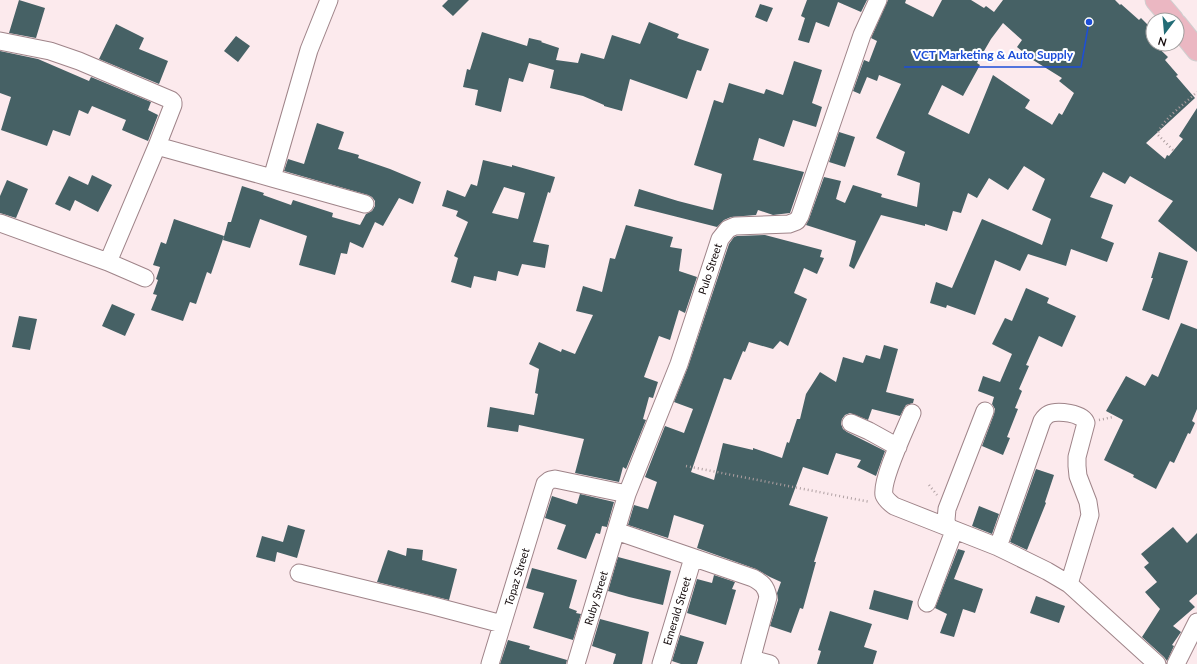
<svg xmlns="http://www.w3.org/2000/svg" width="1197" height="664" viewBox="0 0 1197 664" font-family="Lato,sans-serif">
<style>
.building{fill:#466165;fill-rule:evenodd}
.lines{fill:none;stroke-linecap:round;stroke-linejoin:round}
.minor-casing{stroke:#9f8489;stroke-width:19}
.major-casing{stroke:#d0cecf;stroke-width:23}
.path{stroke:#afa0a2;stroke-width:2.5;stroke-dasharray:1 3;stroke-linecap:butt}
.minor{stroke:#fff;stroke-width:17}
.major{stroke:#ebb7c2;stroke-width:21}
.labels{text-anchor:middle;stroke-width:4;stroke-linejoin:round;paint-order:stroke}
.street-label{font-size:11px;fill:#150c0d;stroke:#fff}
.leader{fill:none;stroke:#1d4ed8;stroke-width:1.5}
.callout-dot{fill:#1d4ed8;stroke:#fff;stroke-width:1.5}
.callout-label{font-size:12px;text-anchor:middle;font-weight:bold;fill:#1d4ed8;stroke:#fff;stroke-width:4;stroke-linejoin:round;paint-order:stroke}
</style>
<rect width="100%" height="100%" fill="#fceaed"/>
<path class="building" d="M19,0L45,8L36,38L9,33Z
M448,0H469L453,16L442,6Z
M807,0H867L861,12L838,2L829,27L816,22L809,43L798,40L805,18L801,16Z
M888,0H906L905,3L933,17L942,0H971L984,8L986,6L994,12L1003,0H1115L1120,5L1121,4L1139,20L1141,18L1153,30V34L1148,38L1168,57L1165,60L1178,75L1176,76L1195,98L1146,143L1165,159L1167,155L1169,156L1183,139L1179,136L1197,108V252L1158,221L1173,201L1130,176L1125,184L1103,172L1090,197L1113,205L1101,238L1114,243L1107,262L1071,249L1066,266L1028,254L1020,271L995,260L975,315L947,305L946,308L930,303L936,282L952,288L982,219L1042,245L1051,219L1032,210L1045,179L1024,166L1008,190L989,178L977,198L968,193L961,213L953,211L947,231L925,224V226L881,215L854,269L849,266L856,241L806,225L809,219L824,177L841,181L836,199L845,203L853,185L882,194L881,197L917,207L920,183L897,175L905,152L876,138L901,84L879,75L877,81L867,77L860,94L853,91L864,60L869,62L877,41L871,38ZM1003,23L1022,40L1017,47L1033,60L1062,78L1059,81L1074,93L1062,115L1059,113L1052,125L1051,124L1025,108L1030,100L993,75L969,134L928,114L942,85L963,96L980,65L977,63L991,39Z
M760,4L773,8L767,22L755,17Z
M649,22L679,34L677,38L709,49L701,71L697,70L687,99L630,79L622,111L604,106V105L583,96L550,88L554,70L529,63L523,82L509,78L501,112L475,105L478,90L463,87L467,69L470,70L482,32L527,46L529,38L542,41L541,42L559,48L556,60L578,63L581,53L604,59L612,35L640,44Z
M116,24L144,38L139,49L168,61L159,84L99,59Z
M236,36L250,46L238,62L224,51Z
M0,51L38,59L89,81L91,77L151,102L148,110L158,115L148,141L122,130L126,120L92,106L88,114L79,110L70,136L53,130L47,146L1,130L11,97L0,93Z
M794,61L822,70L812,103L822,107L816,127L793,120L784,147L759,138L753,160L804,172L790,213L773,215L758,210L756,215L731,217L724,220L717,227L634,206L639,189L678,201L713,210L722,174L694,165L714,100L723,103L729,83L764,94L766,89L783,95Z
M317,123L344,132L338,149L359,155L358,158L390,169L421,182L413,204L399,198L383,226L375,222L363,248L350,242L347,254L341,253L335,275L299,265L307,236L260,219L250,248L223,240L228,222H231L242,186L264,193L263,195L291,205L293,200L333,213L332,217L360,225L366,214L372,211L375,206V201L372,197L368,195L284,171L288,159L304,164Z
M839,132L855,137L845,167L829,162Z
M483,160L512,167V165L555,177L550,193L548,192L533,242L549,245L545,268L522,264L518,276L498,271L496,281L474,276L471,288L451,282L458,258L454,256L468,222L456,216L458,211L442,206L447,190L465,197L471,184L477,186ZM504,187L525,193L518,219L492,213Z
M92,175L112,185L98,212L75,200L70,211L55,204L69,176L88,185Z
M7,180L28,189L16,218L0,213V196Z
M174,219L224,236L211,274L207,272L196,304L190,302L183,321L151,310L157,295L153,294L158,280L156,279L160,267L153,265L161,242L166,244Z
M626,225L673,237L670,247L682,249L679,271L697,277L685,313L679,310L670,340L659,336L644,377L658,382L653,398L649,397L643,419L646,420L626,469L623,467L619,482L575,473L584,439L519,425L518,432L487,427L490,407L534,415L538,394L535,393L539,369L529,364L539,342L561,352L562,349L575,354L593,315L576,311L583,286L602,292L610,258L615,259Z
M765,235L822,250L820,257L824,258L817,274L804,268L794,293L807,299L788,346L780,341L773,349L749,342L745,352L743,351L731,380L724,378L691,472L714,480L723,443L753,450V448L782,458L787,442L789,443L797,419H800L806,394L820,372L836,382L843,357L863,363L866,355L880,359L884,345L898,349L886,392L914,399L913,403L906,405L900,416L872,409L868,420L850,413L845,415L842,419L841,424L843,429L847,432L885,451L876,476L857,467L861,460L836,453L828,475L803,467L789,505L828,517L814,562H816L803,609L800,608L791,633L770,626L778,600L777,593L781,582L770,577L756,569L697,548L704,525L674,515L668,538L628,525L634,505L648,509L657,482L645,477L665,426L684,433L693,409L674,402L688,367L729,244L734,237L737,236Z
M1159,252L1188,261L1169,320L1142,310L1153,278H1151Z
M1026,288L1049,298L1047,303L1076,316L1062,347L1039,336L1026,365L1029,366L1019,389L1022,391L1015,408L1018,409L1007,437L1010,438L1003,455L982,446L994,414L995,409L992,404L994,397L978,391L983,376L1000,382L1012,354L992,344L1005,318L1012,321Z
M112,304L135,314L125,336L102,326Z
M19,316L37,319L30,350L12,347Z
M1181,323L1197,329V409L1192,421L1195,423L1190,434L1188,433L1174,463L1170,461L1156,489L1133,477L1134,475L1104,460L1123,420L1106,411L1126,376L1145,386L1152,374L1158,377Z
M1036,469L1054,475L1045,502L1046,503L1027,550L1010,542Z
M580,494L614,502L607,527L602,526L600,534L596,533L586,559L557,549L566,525L545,518L552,496L577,504Z
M979,506L999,514L992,534L972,526Z
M288,525L305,530L297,558L277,552L275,562L256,557L262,536L283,542Z
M1173,527L1187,543L1197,533V594L1189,601L1195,607L1173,626L1181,632L1172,645L1174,646L1167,661L1164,657L1142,637L1160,609L1145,592L1157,582L1144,567L1149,563L1141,554Z
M407,548L423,550L422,560L457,569L449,600L377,582L388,550L406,556Z
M958,549L965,551L954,579L983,589L975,613L963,609L954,637L940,633L947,614L935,608Z
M618,557L671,571L663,605L629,597L608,591Z
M532,568L577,580L569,608L577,611L576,613L581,614L573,640L533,628L544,593L526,588Z
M714,575L735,582L732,589L736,590L726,625L687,613L697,579L712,583Z
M874,590L913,601L908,620L869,609Z
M1036,596L1065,606L1059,623L1030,613Z
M830,611L872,624L864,647L877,651L873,664H817L821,651L818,650Z
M600,619L649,632L642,664H613L616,654L592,646Z
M680,635L704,642L697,664H681L672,661Z
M508,640L530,646L529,649L567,660L566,664H500Z"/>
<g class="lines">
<g class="minor-casing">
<path id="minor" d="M0,41L50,51L79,61L171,100L173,102V105L157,146
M272,178L365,204
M0,223L108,262L145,278
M108,262L157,146L272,178L309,50L329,0
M912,413C905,430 881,480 884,495C886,500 890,503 894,506L998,547L1047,571L1069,584L1157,664
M851,423L869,431L898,447
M948,528L946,520L947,509L985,411
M616,531L753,578C762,583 766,586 768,597L750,664
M998,547L1042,421C1044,418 1045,416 1049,414C1057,410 1083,413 1086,423L1077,457V466L1078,476L1088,502L1090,515L1069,584
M299,573L430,605L502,624
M927,603L954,531
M752,659L770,664
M490,664L545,484L550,480L555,479L627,494
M576,664L627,494L679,364L720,239L728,229L735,226L789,224L797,221L800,216L862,35L878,0
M661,664L693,558
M1176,664L1197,622"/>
</g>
<g class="major-casing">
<path id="major" d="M1156,0L1173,20
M1177,25L1197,50"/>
</g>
<path class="path" d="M1173,150L1158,135C1158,123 1188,101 1197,92
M1099,420L1113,417
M686,466L870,502
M929,485L937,495"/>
<use href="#minor" class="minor"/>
<use href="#major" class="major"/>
</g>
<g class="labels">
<g class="street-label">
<text transform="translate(710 269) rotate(-72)" y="4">Pulo Street</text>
<text transform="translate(517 577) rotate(-73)" y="4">Topaz Street</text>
<text transform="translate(596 598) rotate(-73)" y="4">Ruby Street</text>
<text transform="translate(677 611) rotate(-73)" y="4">Emerald Street</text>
</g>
</g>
<path class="leader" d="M1089 22L1081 67H904"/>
<circle class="callout-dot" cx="1089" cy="22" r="4"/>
<g class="callout-label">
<text x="993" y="59">VCT Marketing &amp; Auto Supply</text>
</g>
<g transform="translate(1165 32) rotate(196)"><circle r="19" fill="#ffffff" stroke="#a19e9e"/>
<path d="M0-3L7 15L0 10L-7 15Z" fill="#226c76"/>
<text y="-6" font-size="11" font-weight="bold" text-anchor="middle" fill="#150c0d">N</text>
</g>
</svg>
